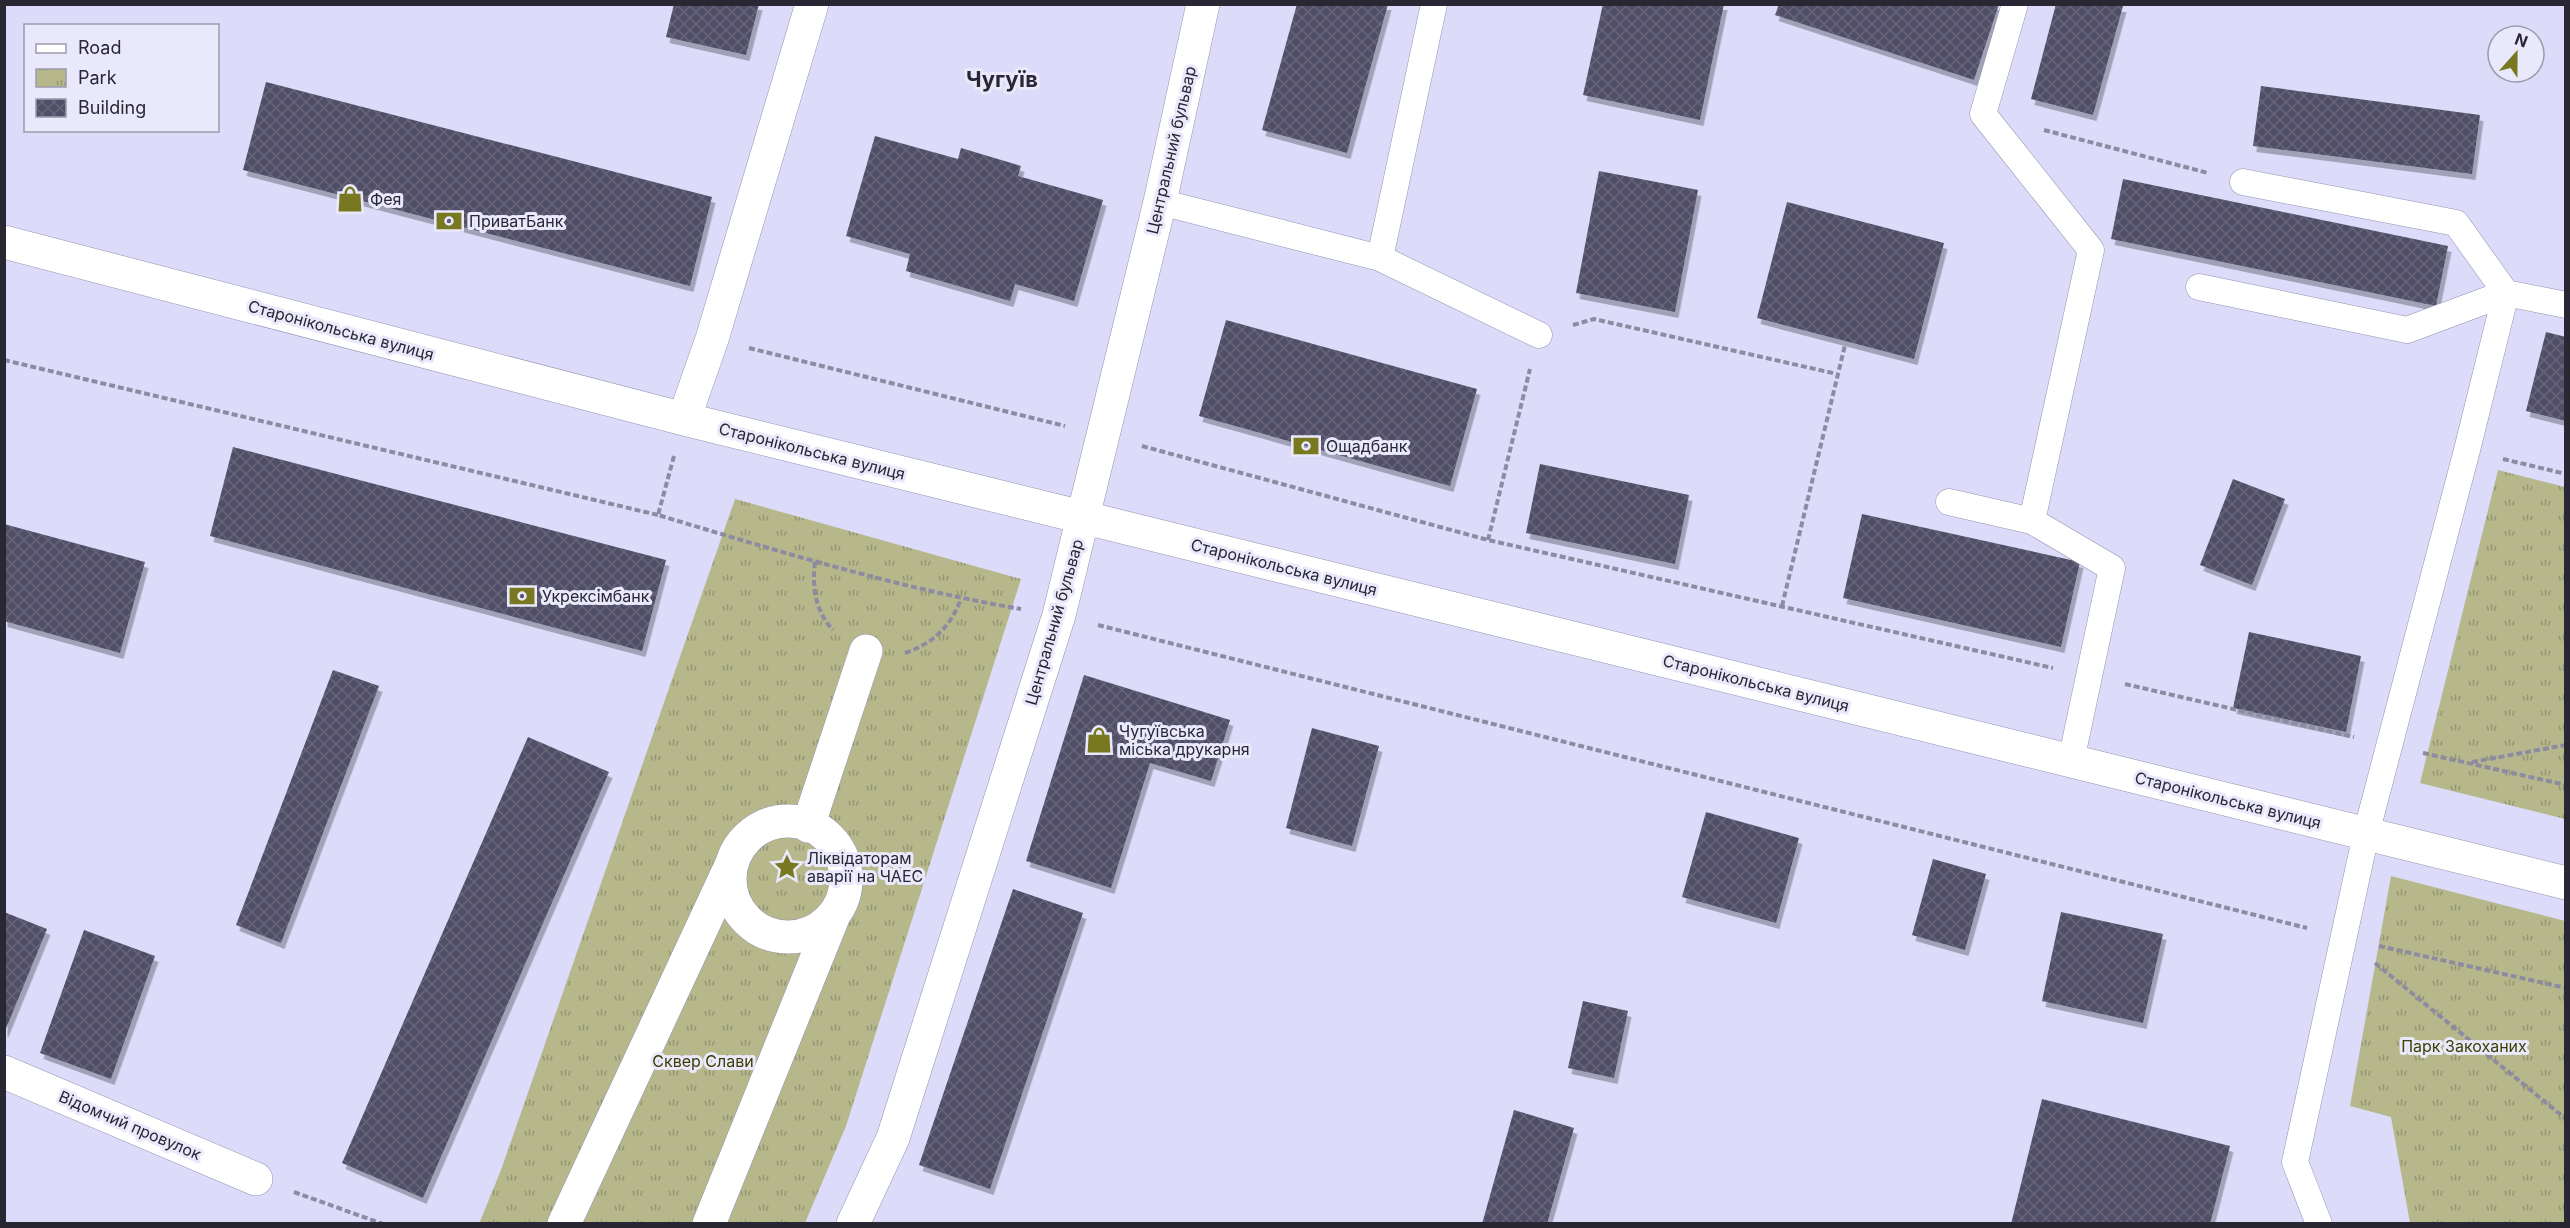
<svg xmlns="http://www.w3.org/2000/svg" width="2570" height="1228" viewBox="0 0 2570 1228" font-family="Inter,sans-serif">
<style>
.park{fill:url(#park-tufts)}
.building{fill:url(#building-cross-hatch);filter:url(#shadow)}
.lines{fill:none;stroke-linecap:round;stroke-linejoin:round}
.lane-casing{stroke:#9492ae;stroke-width:27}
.street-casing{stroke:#9492ae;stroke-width:34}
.path{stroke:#8c8ba1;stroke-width:4;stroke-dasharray:6 3;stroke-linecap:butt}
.lane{stroke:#fff;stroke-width:26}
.street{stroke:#fff;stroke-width:33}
.labels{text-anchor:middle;stroke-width:6;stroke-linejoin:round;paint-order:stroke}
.street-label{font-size:16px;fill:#282733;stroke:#eae9fc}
.poi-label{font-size:16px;fill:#282733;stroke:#eae9fc;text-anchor:start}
.park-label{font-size:16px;fill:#3e3e00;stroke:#eae9fc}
.district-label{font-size:22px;font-weight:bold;fill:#282733;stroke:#eae9fc}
</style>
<defs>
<pattern id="park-tufts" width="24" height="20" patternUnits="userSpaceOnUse" patternTransform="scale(1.5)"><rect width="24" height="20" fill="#b6b88c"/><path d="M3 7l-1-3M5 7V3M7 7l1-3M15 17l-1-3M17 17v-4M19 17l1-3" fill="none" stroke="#949673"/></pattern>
<pattern id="building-cross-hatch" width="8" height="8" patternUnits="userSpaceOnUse" patternTransform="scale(1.5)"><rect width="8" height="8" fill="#514f68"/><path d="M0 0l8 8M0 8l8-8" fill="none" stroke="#67657a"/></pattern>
<filter id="shadow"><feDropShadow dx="3.5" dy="6" stdDeviation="0" flood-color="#0004"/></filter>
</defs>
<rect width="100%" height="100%" fill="#dcdbf9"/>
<path class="park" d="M2498,470L2565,487V819L2420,783Z
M735,499L1021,579L846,1126L805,1223L479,1224L501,1170Z
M2391,876L2565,921V1223H2410L2391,1117L2350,1106Z"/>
<path class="building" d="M674,4H759L746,55L666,37Z
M1297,4H1388L1347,153L1262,130Z
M1603,4H1724L1700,120L1583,95Z
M1779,4H1999L1974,80L1775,15Z
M2056,4L2123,6L2093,115L2031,99Z
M266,82L712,197L690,286L243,170Z
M2261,86L2480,115L2472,174L2253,146Z
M875,136L958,159L961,148L1021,166L1018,176L1103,200L1074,301L1015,284L1010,301L906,271L910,254L846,236Z
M1599,171L1698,190L1675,312L1576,293Z
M2123,179L2448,246L2436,306L2111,239Z
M1787,202L1944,243L1914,359L1757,318Z
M1226,320L1477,389L1450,486L1199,416Z
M2546,332L2566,337V421L2526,411Z
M233,447L666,560L642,651L210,536Z
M1540,464L1689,495L1675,564L1526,533Z
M2233,479L2285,499L2252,585L2200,565Z
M1862,514L2080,562L2061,647L1843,598Z
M4,524L145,562L120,653L4,621Z
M2249,632L2361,656L2346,732L2233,708Z
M333,670L379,686L281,943L236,925Z
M1084,675L1230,720L1211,781L1150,763L1111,888L1026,861Z
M1312,728L1379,746L1352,846L1286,828Z
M528,737L609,772L423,1198L342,1163Z
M1706,812L1799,838L1776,923L1682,897Z
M1933,859L1986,874L1965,950L1912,935Z
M1013,889L1083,913L990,1189L919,1165Z
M4,912L47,929L5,1031H4Z
M2061,912L2163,934L2143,1023L2042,1001Z
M84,930L155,956L111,1079L40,1053Z
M1583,1001L1628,1011L1614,1078L1568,1068Z
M2042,1099L2230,1146L2210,1224H2011Z
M1514,1110L1574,1128L1547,1224H1482Z"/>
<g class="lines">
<g class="lane-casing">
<path id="lane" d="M2015,4L1983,114L2091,250L2032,521
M1160,202L1380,258L1539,335
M1380,258L1434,4
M2199,287L2407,330L2506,293L2456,223L2243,182
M1949,502L2032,521L2112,568L2071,761
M2319,1224L2295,1162L2366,834L2467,450L2506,293L2566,305"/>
</g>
<g class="street-casing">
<path id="street" d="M4,242L684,419L2566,883
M684,419L712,339L812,4
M730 879a58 58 0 1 1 116 0a58 58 0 1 1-116 0Z
M808,826L866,651
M4,1072L256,1179
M564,1224L733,861
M709,1224L834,915
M853,1224L893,1138L1059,615L1160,202L1203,4"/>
</g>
<path class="path" d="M2044,130L2208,173
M1573,325L1594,319L1837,374
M749,348L1065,426
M4,360L658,515
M1142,446L1488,540L2053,668
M674,456L658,515C778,551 897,588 1021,609
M2503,459L2566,474
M1488,540L1530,369
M815,562C812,587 815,611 833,630
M1782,606L1845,345
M1098,625L2307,928
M905,653C934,643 950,627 961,599
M2125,684L2354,737
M2423,753L2566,785
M2472,762L2566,745
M2379,946L2566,988
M2375,963L2566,1119
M294,1192L383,1224"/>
<use href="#lane" class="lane"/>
<use href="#street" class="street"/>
</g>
<defs>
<g id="shop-bare" transform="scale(2.07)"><path d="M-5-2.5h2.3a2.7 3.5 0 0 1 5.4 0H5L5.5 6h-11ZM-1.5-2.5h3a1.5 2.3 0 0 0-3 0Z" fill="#77781f" stroke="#eae9fc" stroke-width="2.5" paint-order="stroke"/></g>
<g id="bank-bare" transform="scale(2.07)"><path d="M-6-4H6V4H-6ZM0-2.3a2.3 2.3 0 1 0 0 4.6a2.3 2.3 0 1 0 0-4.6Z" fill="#77781f" stroke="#eae9fc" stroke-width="2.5" paint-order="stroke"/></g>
<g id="sight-bare" transform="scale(2.07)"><path d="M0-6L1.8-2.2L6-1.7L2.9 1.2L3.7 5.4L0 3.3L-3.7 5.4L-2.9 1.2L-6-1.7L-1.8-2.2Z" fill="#77781f" stroke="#eae9fc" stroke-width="2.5" paint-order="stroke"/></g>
</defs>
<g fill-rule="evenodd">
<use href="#shop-bare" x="350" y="199"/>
<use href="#bank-bare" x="449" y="221"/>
<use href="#bank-bare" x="1306" y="446"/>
<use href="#bank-bare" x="522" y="596"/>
<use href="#shop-bare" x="1099" y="740"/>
<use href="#sight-bare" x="787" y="867"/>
</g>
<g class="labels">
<g class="street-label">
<text transform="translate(1171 150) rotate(-77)" y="6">Центральний бульвар</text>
<text transform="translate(341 330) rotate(15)" y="6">Старонікольська вулиця</text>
<text transform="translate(812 451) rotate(14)" y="6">Старонікольська вулиця</text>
<text transform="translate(1284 567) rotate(14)" y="6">Старонікольська вулиця</text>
<text transform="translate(1054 622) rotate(-74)" y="6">Центральний бульвар</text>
<text transform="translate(1756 683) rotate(14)" y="6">Старонікольська вулиця</text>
<text transform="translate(2228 800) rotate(14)" y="6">Старонікольська вулиця</text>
<text transform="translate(130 1125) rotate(23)" y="6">Відомчий провулок</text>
</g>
<g class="poi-label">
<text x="370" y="205">Фея</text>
<text x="469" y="227">ПриватБанк</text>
<text x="1326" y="452">Ощадбанк</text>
<text x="542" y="602">Укрексімбанк</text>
<text x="1119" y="737">Чугуївська<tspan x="1119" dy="18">міська друкарня</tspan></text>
<text x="807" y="864">Ліквідаторам<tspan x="807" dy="18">аварії на ЧАЕС</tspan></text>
</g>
<g class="park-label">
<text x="2464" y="1052">Парк Закоханих</text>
<text x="703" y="1067">Сквер Слави</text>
</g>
<g class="district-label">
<text x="1002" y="87">Чугуїв</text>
</g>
</g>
<rect width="2570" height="1228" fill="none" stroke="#282733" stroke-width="12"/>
<rect x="24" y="24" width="195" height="108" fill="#eae9fc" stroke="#9c9bac" stroke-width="1.5"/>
<rect x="36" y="44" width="30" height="9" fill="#ffffff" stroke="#9c9bac" stroke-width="1.5"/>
<text x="78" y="54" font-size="18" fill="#282733">Road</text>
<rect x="36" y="69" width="30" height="18" fill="url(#park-tufts)" stroke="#9c9bac" stroke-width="1.5"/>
<text x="78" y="84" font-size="18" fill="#282733">Park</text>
<rect x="36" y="99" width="30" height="18" fill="url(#building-cross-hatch)" stroke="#9c9bac" stroke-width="1.5"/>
<text x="78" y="114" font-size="18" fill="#282733">Building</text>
<g transform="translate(2516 54) rotate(21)"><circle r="28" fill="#eae9fc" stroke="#9c9bac" stroke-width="1.5"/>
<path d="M0-4.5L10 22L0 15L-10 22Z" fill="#77781f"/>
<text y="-9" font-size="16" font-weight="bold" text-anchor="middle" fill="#282733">N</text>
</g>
</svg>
